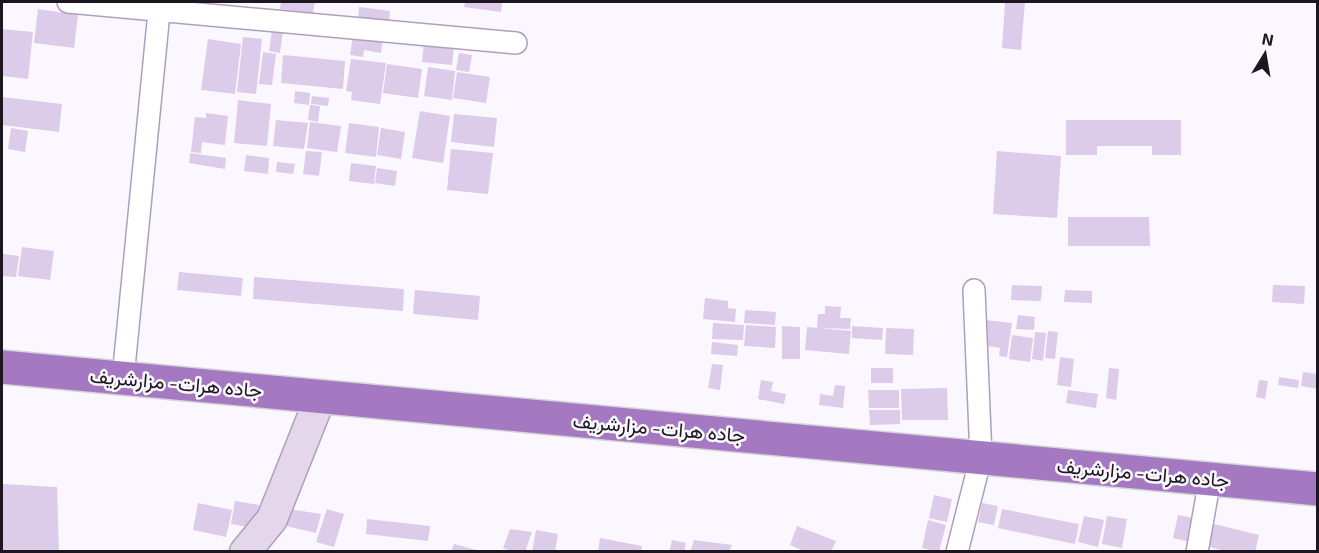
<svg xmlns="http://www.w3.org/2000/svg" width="1319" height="553" viewBox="0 0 1319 553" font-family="'Exo 2',Vazirmatn,sans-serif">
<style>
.building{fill:#ddcbea}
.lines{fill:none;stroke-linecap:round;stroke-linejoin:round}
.street-casing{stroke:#af9ebc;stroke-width:24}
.secondary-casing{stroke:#af9ebc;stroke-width:33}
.highway-casing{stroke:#d6d5d7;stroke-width:36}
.street{stroke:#fff;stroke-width:21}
.secondary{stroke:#e4d7ec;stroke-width:30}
.highway{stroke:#a479c1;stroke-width:33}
.labels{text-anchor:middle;stroke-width:5;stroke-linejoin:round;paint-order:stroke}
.street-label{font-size:20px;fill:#1c1621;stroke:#fbf7fe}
</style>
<rect width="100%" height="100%" fill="#fbf7fe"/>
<path class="building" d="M281,2H315L313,13L280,9Z
M465,2H502L501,12L464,7Z
M1005,2H1025L1021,50L1002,48Z
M359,7L390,11L389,24L358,20Z
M38,9L78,15L74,48L34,43Z
M2,29L33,32L28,79L2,76Z
M272,30L283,31L280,53L269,51Z
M353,34L383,38L381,53L364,50L363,57L350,55Z
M243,37L262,39L256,94L237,92Z
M208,39L241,44L235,94L201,90Z
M424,43L454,47L452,65L422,62Z
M263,52L276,54L272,85L259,84Z
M459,53L472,55L469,72L456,70Z
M283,55L345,61L343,89L281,83Z
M351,59L386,63L380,104L351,100L352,92L346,91Z
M387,64L422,69L418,98L383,93Z
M428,67L455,71L452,100L424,96Z
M457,72L490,77L486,103L453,98Z
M295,91L310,93L309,105L294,103Z
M312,96L329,98L328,106L311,104Z
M2,97L62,104L59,132L2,125Z
M238,100L271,104L267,146L234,143Z
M310,105L320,106L318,122L308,120Z
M420,111L450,116L443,163L412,158Z
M206,113L228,116L225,145L202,142L201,153L191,152L195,117L206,118Z
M454,114L497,118L494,147L451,142Z
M276,120L308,123L304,149L273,146Z
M1066,120H1181V155H1152V146H1097V155H1066Z
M310,122L341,126L337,152L307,148Z
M349,123L379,127L376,157L345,153Z
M11,128L28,131L25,152L8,149Z
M381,128L405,132L401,159L377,155Z
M451,149L493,153L488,194L447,190Z
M306,151L322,152L319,176L303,174Z
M997,151L1061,156L1057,218L993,214Z
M190,153L226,158L225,169L189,163Z
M246,155L269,158L268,174L244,171Z
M277,162L295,164L293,174L276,172Z
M351,163L376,166L374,184L349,181Z
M377,168L397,171L395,186L375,183Z
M1068,217H1149L1150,246H1068Z
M22,247L54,251L50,280L18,276Z
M3,254L19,256L16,277L2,276Z
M179,272L243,278L241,296L177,290Z
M254,277L404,289L403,311L253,299Z
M1012,285L1042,286L1041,301L1011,300Z
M1273,285L1305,286L1304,304L1272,302Z
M415,290L480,296L478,320L413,314Z
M1065,290L1092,291V303L1064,302Z
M705,298L728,301V308L736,309L735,322L703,319Z
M825,306L841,307L840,318H851L850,329L817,328L818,314H825Z
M745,310L776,312L775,325L744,323Z
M1018,315L1035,317L1034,330L1016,329Z
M985,320L1012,323L1007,357L999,356L1000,348L982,345Z
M713,323L744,325L743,340L712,339Z
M746,325L776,327L775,348L744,346Z
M782,326L800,327V359H782Z
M852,326L883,328L882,340L852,338Z
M807,327L851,331L849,354L805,350Z
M886,328L914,329L913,355L885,354Z
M1048,331L1058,332L1055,359L1045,358Z
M1035,332L1046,333L1043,361L1032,359Z
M1012,335L1033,338L1030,362L1009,359Z
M712,342L738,345L737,356L711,354Z
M1060,357L1074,359L1071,387L1057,385Z
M712,364L723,365L720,390L708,388Z
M871,368H893V383H871Z
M1109,368L1119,369L1116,400L1106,398Z
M1303,372L1318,374V389L1301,386Z
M1279,377L1299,380L1298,388L1278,385Z
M761,380L773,382L771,391L786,394L784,404L758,399Z
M1259,380L1268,381L1265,399L1256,397Z
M835,385L845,386L843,408L819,405L820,394L833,396Z
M947,388L948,420H902L901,389Z
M868,390H899V408H869Z
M1068,390L1098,394L1096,408L1066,403Z
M869,410H900V424L870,425Z
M2,484L57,487L59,552H2Z
M934,495L952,499L947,522L929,518Z
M235,501L259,505L255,528L231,524Z
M198,503L232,510L226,537L193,530Z
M982,503L998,506L994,525L978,522Z
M282,508L321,514L316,533L278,524Z
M327,509L344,514L334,547L316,542Z
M1002,509L1079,524L1075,544L998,528Z
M1178,515L1199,519L1194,543L1173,538Z
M1084,516L1104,520L1098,547L1078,542Z
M1107,516L1127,519L1122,548L1102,544Z
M367,519L430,526L428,541L366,534Z
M928,520L946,525L939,552L922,548Z
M1210,523L1259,535L1255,552H1229L1205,546Z
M797,526L836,541L831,552H806L790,545Z
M510,529L532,532L525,552H513L503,548Z
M536,530L558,534L555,552H532Z
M600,538L642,546L641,552H598Z
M672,540L686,543L684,552H669Z
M694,540L732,545L729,552H690Z
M454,544L480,551V552H451Z"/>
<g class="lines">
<g class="street-casing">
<path id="street" d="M68,2L516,43
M123,378L160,2
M957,552L981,457L974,290
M1197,552L1210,479"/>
</g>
<g class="secondary-casing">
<path id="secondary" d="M245,552L272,519L321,396"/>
</g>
<g class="highway-casing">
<path id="highway" d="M2,367L1318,489"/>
</g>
<use href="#street" class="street"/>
<use href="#secondary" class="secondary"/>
<use href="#highway" class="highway"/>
</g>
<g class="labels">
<g class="street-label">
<text transform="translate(176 383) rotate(5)" y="7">جاده هرات- مزارشریف</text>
<text transform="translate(659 428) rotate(5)" y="7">جاده هرات- مزارشریف</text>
<text transform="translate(1143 473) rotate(5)" y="7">جاده هرات- مزارشریف</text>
</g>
</g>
<rect width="1319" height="553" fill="none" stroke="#1c1621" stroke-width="6"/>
<g transform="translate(1265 54) rotate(11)" stroke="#fbf7fe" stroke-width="4.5" paint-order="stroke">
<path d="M0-4.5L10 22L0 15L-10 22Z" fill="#1c1621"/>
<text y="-9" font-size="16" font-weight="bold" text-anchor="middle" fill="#1c1621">N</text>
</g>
</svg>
